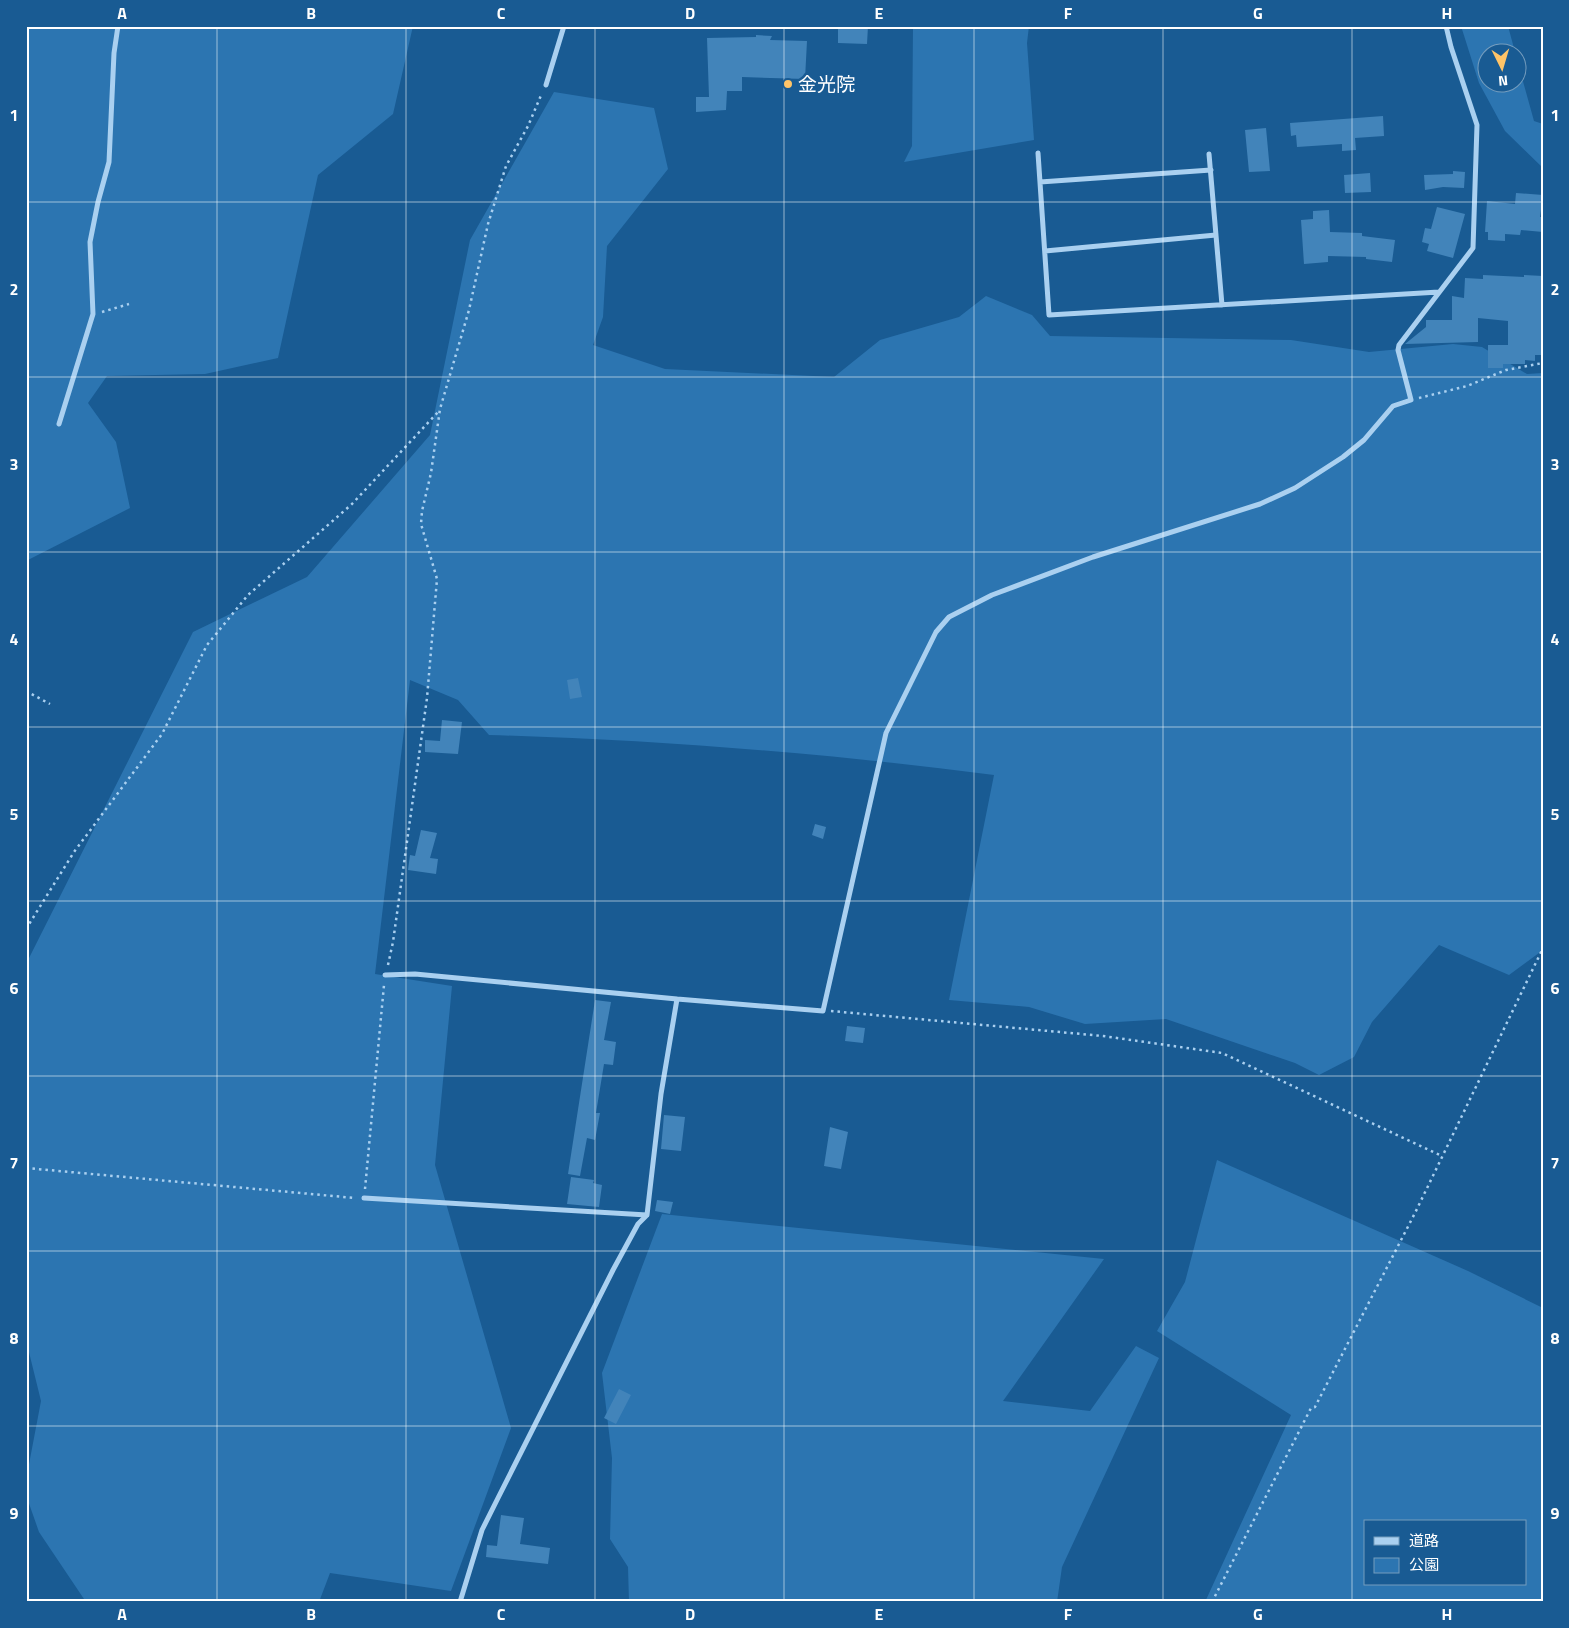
<svg xmlns="http://www.w3.org/2000/svg" width="1569" height="1628" viewBox="0 0 1569 1628" font-family="'Titillium Web','Noto Sans JP',sans-serif">
<style>
.green{fill:#2c75b1;fill-rule:evenodd}
.building{fill:#4284ba}
.lines{fill:none;stroke-linecap:round;stroke-linejoin:round}
.path{stroke:#aad0f0;stroke-width:2.5;stroke-dasharray:2.5 4;stroke-linecap:butt}
.minor{stroke:#aad0f0;stroke-width:5}
.grid{fill:none;stroke:#fff;stroke-width:1;stroke-opacity:0.55}
.poi-dot{fill:#ffc468;stroke:#195b93;stroke-width:2}
.labels{text-anchor:middle;stroke-width:5;stroke-linejoin:round;paint-order:stroke}
.poi-label{font-size:19px;fill:#fff;stroke:#195b93;text-anchor:start}
.neatline{fill:none;stroke:#fff;stroke-width:2}
.grid-label{font-size:16px;text-anchor:middle;font-weight:bold;fill:#fff}
</style>
<rect width="100%" height="100%" fill="#195b93"/>
<path class="green" d="M26,26H413L393,114L318,175L278,358L205,374L107,376L88,403L116,442L130,508L26,561Z
M913,26H1029L1027,43L1034,140L904,162L912,146Z
M1461,26H1508L1515,52H1486V82H1516L1517,60L1534,121L1543,124V168L1505,131L1479,83Z
M554,92L654,108L668,169L607,246L603,317L593,345L665,369L834,377L880,340L959,317L986,296L1032,315L1050,336L1291,340L1369,352L1453,344L1482,347L1527,374L1543,373V950L1509,975L1439,945L1372,1022L1354,1057L1319,1075L1295,1063L1166,1019L1085,1024L1029,1007L949,1000L994,775C826,753 658,740 489,735L458,700L410,680L375,974L452,986L435,1165L511,1428L451,1591L330,1573L319,1602H86L39,1532L26,1495V1480L41,1401L26,1340V964L193,632L307,577L430,435L470,240Z
M1217,1160L1468,1271L1543,1308V1602H1205L1291,1415L1157,1331L1185,1282ZM1365,1522H1525V1584H1365Z
M662,1214L1104,1259L1003,1401L1090,1411L1136,1346L1159,1358L1062,1567L1057,1602H629L628,1567L610,1539L612,1458L602,1373Z"/>
<path class="building" d="M838,26H868L867,44L838,43Z
M756,35L772,36L770,40L807,41L805,79L742,77V91H727L726,110L696,112V97H709L707,38L756,37Z
M1383,116L1384,136L1355,138L1356,150L1342,151V144L1297,147L1296,135L1291,136L1290,123Z
M1266,128L1270,171L1249,172L1245,130Z
M1453,171L1465,172L1464,188L1443,187L1425,190L1424,175L1453,174Z
M1370,173L1371,192L1345,193L1344,175Z
M1516,193L1543,195L1540,217H1543V232L1521,230L1520,235L1505,234V241L1488,240V232H1485L1487,201L1515,204Z
M1437,207L1465,214L1453,258L1427,251L1429,244L1422,242L1425,228L1431,229Z
M1329,210L1330,232L1362,233V236L1395,240L1392,262L1366,259V257L1328,256V262L1304,264L1301,220L1313,219V211Z
M1483,275L1524,277V275L1543,276V355H1535V361L1525,360V364H1503V368H1488V345H1508V321L1478,318V342L1405,344L1426,327V320H1452V296L1464,298L1465,278L1483,279Z
M578,678L582,697L570,699L567,680Z
M442,720L462,722L458,754L425,752V740L440,741Z
M815,824L826,827L823,839L812,835Z
M421,830L437,833L430,858L438,859L436,874L408,870L410,855L415,856Z
M595,1000L611,1002L604,1040L616,1042L613,1065L604,1064L596,1113H600L595,1140L587,1138L580,1176L568,1174Z
M847,1026L865,1028L863,1043L845,1041Z
M664,1115L685,1117L681,1151L661,1149Z
M830,1127L848,1132L841,1169L824,1166Z
M571,1177L594,1180L593,1183L602,1185L599,1207L567,1204Z
M657,1200L673,1202L670,1214L655,1211Z
M619,1389L631,1395L616,1424L604,1418Z
M501,1515L524,1518L520,1544L550,1548L548,1564L486,1557L487,1545L497,1546Z"/>
<g class="lines">
<path class="path" d="M102,312L129,304
M1419,398L1467,386L1506,370L1543,363
M26,691L50,704
M26,929L74,852L162,734L207,645L248,595L352,504L439,411
M388,965L393,942L427,698L437,579L421,524L422,511L431,473L440,409L469,310L488,224L506,166L528,126L542,93
M831,1011L1103,1036L1222,1053L1442,1156
M26,1168L355,1198
M365,1189L384,985
M1212,1602L1311,1408L1315,1407L1415,1213L1543,948"/>
<path class="minor" d="M546,85L564,26
M1038,153L1049,315L1439,292
M1209,154L1222,305
M1040,182L1211,170
M1045,251L1216,235
M59,424L93,314L90,242L98,202L109,162L114,53L118,26
M385,975L415,974L677,999
M364,1198L647,1215
M460,1602L482,1530L498,1498L613,1270L638,1224L647,1215L661,1094L677,999L823,1011L886,733L936,632L949,617L992,595L1093,557L1260,504L1295,488L1343,457L1364,440L1393,406L1411,400L1398,350L1399,345L1473,248L1477,125L1451,47L1446,26"/>
</g>
<path class="grid" d="M217,26V1602M406,26V1602M595,26V1602M784,26V1602M974,26V1602M1163,26V1602M1352,26V1602M26,202H1543M26,377H1543M26,552H1543M26,727H1543M26,901H1543M26,1076H1543M26,1251H1543M26,1426H1543"/>
<circle class="poi-dot" cx="788" cy="84" r="5"/>
<g class="labels">
<g class="poi-label">
<text x="798" y="91">金光院</text>
</g>
</g>
<rect width="1569" height="1628" fill="none" stroke="#195b93" stroke-width="55"/>
<rect x="1364" y="1520" width="162" height="65" fill="#195b93" stroke="#759dbe"/>
<rect x="1374" y="1537" width="25" height="8" fill="#aad0f0" stroke="#759dbe"/>
<text x="1409" y="1546" font-size="15" fill="#ffffff">道路</text>
<rect x="1374" y="1558" width="25" height="15" fill="#2c75b1" stroke="#759dbe"/>
<text x="1409" y="1570" font-size="15" fill="#ffffff">公園</text>
<g transform="translate(1502 68) rotate(175)"><circle r="24" fill="#195b93" stroke="#759dbe"/>
<path d="M0-4L9 19L0 12L-9 19Z" fill="#ffc468"/>
<text y="-8" font-size="14" font-weight="bold" text-anchor="middle" fill="#ffffff">N</text>
</g>
<rect x="28" y="28" width="1514" height="1572" class="neatline"/>
<g class="grid-label">
<text x="122" y="19">A</text>
<text x="311" y="19">B</text>
<text x="501" y="19">C</text>
<text x="690" y="19">D</text>
<text x="879" y="19">E</text>
<text x="1068" y="19">F</text>
<text x="1258" y="19">G</text>
<text x="1447" y="19">H</text>
<text x="14" y="121">1</text>
<text x="1555" y="121">1</text>
<text x="14" y="295">2</text>
<text x="1555" y="295">2</text>
<text x="14" y="470">3</text>
<text x="1555" y="470">3</text>
<text x="14" y="645">4</text>
<text x="1555" y="645">4</text>
<text x="14" y="820">5</text>
<text x="1555" y="820">5</text>
<text x="14" y="994">6</text>
<text x="1555" y="994">6</text>
<text x="14" y="1169">7</text>
<text x="1555" y="1169">7</text>
<text x="14" y="1344">8</text>
<text x="1555" y="1344">8</text>
<text x="14" y="1519">9</text>
<text x="1555" y="1519">9</text>
<text x="122" y="1620">A</text>
<text x="311" y="1620">B</text>
<text x="501" y="1620">C</text>
<text x="690" y="1620">D</text>
<text x="879" y="1620">E</text>
<text x="1068" y="1620">F</text>
<text x="1258" y="1620">G</text>
<text x="1447" y="1620">H</text>
</g>
</svg>
